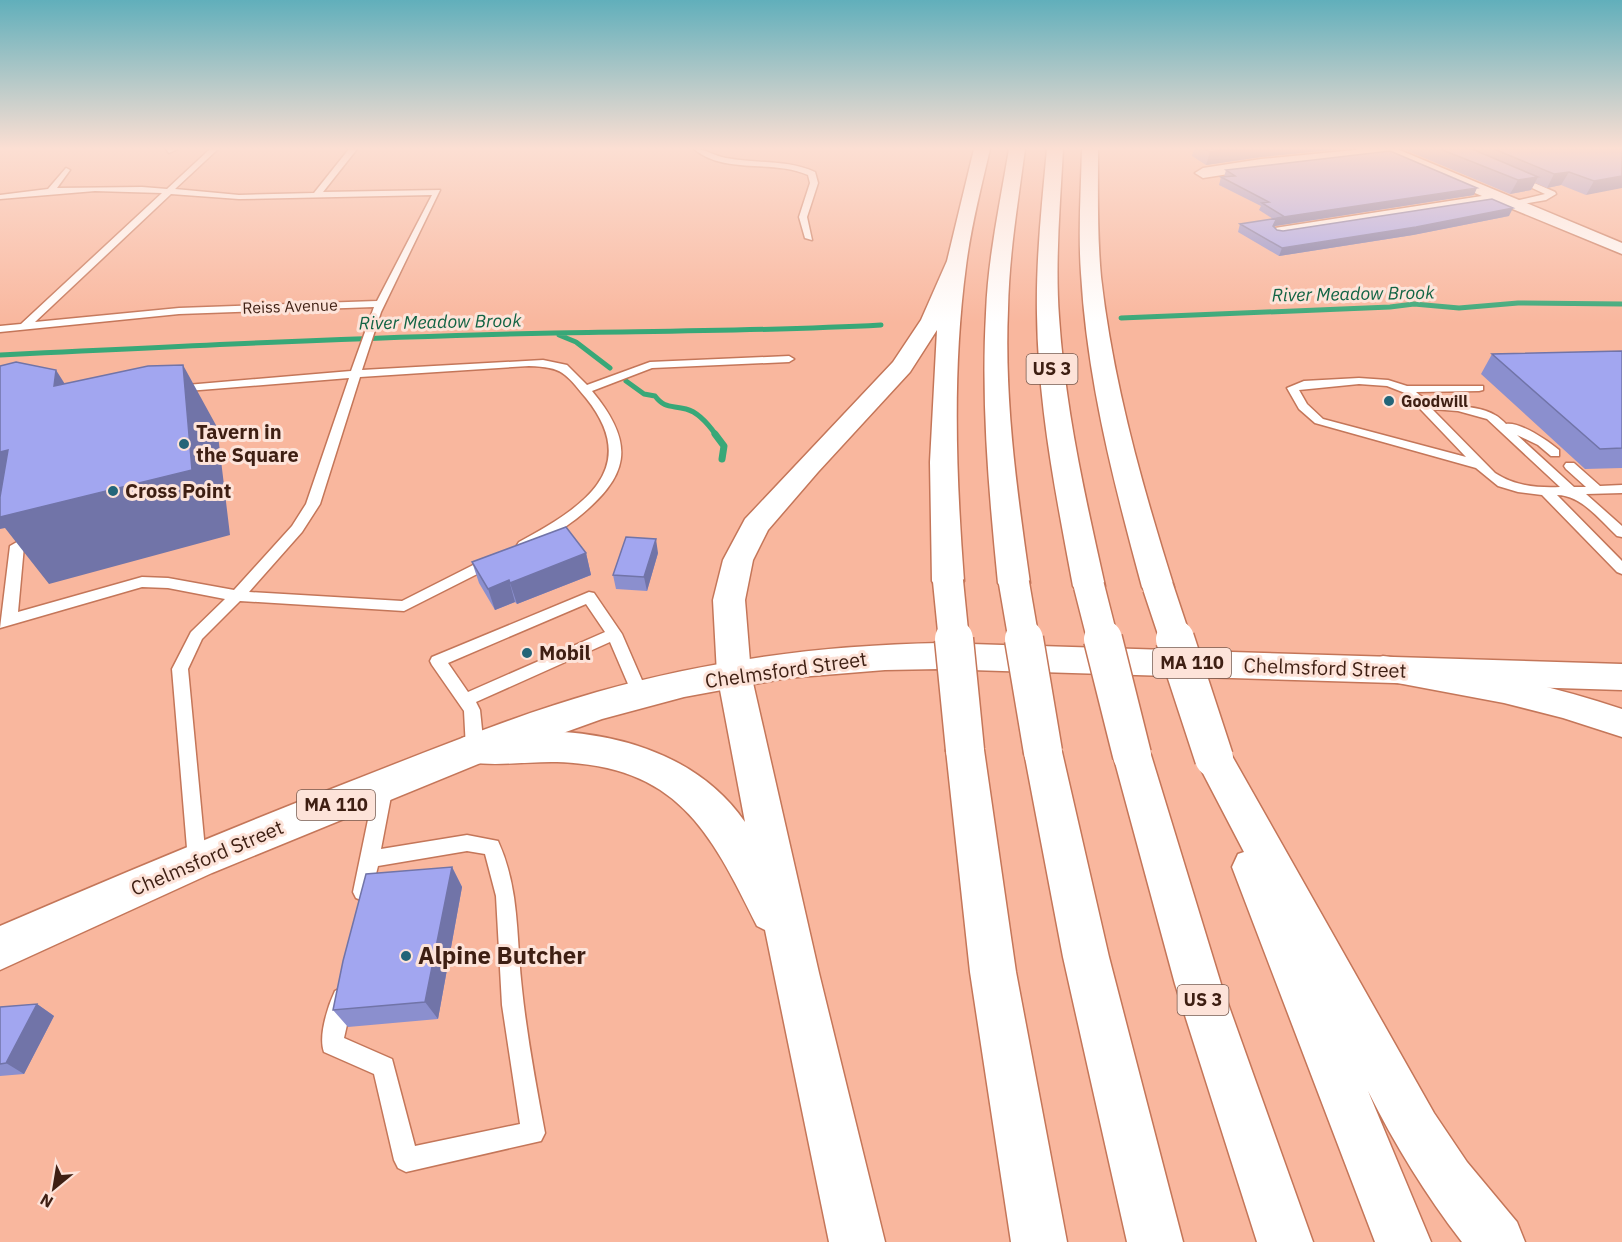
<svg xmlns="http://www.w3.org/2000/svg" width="1622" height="1242" viewBox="0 0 1622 1242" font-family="'IBM Plex Sans',sans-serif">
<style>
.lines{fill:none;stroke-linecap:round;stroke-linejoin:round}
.stream-far1{stroke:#38a878;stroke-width:5}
.stream{stroke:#38a878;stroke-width:7}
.service-casing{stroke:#c47659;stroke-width:3}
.minor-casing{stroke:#c47659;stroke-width:3}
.primary-casing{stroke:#c47659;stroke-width:3}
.motorway-casing{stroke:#c47659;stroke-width:3}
.service{fill:#fff;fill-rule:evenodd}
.minor{fill:#fff;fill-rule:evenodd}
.primary{fill:#fff;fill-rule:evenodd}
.motorway{fill:#fff;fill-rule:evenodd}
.motorway-bridge-far1-casing{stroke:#c47659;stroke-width:33;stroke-linecap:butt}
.motorway-bridge-casing{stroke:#c47659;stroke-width:41;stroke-linecap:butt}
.motorway-bridge-far1{stroke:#fff;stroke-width:30}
.motorway-bridge{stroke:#fff;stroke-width:38}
.wall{fill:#8b8fce}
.shaded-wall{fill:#7174a8}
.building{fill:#a2a6f0;stroke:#7174a8;stroke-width:1.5}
.poi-dot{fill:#236579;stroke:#fde3d9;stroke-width:2}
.labels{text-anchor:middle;stroke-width:6;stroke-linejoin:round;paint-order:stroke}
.far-street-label{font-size:16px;fill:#3e1f13;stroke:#fde3d9}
.far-poi-label{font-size:16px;font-weight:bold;fill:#3e1f13;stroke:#fde3d9;text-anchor:start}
.far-water-label{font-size:18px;font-style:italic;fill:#126444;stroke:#fde3d9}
.shield{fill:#fde3d9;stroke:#775a4e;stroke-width:1.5}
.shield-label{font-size:18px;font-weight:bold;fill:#3e1f13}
.poi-label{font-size:20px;font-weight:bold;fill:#3e1f13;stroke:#fde3d9;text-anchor:start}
.street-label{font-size:20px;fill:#3e1f13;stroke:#fde3d9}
.near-poi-label{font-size:24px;font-weight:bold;fill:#3e1f13;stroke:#fde3d9;text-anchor:start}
</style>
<rect width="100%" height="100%" fill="#f9b79e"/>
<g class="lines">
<path class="stream-far1" d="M1121,318L1390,307L1414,304L1459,308L1518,303L1622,304
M559,335L576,342L610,368
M0,355C185,346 369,337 554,333C663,331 772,331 881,325
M626,381L644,394L655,396C665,409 671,405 686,409C698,412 709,425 716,435"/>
<path class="stream" d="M715,434L724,446L722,459"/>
<g class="service-casing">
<path id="service" d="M166,149H178L169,153Z
M210,149H218L175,189L239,195L314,193L349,149H357L323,192L440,190L381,312L362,370L543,360L567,365L587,385L650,362L789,356L794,359L789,362L652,368L592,391C637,445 629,477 576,519C561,530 542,545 524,549L519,548L517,545L519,542C580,509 644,470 586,398C565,373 563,367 529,366L360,377L320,504L302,532L249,592L402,601L487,558L492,556L499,561L497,564L404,611L240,601L202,639L188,669L206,860L204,866L197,868L190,866L188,860L172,669L191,632L225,599L168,588L142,587L0,628L10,546L17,542L24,546L18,612L142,577L168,578L234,590L292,526L306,504L349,378L175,392L169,389L175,386L351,371L374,307L179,314L0,332V326L21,324L162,193L95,191L0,199V195L48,189L66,168L70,170L57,188L142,187L167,189ZM171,194L239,199L432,195L377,301L179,308L35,322Z
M694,149C706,149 714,156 726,158C756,164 786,159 815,172L818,183L807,217L812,240L805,238L799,217L810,183L808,175C773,159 725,175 694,149Z
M1516,175L1555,192L1556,194L1546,200L1511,206V202L1545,194L1513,179L1512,177Z
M1359,378L1388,380L1407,386H1483V390L1479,391L1416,392C1435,411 1471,401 1495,415C1499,417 1503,421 1506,424C1521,422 1548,441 1559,450V456H1551L1538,445L1517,435L1574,487H1586L1566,469L1564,466L1566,463H1574L1600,486L1622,485V493L1586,494L1622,526V537L1617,536C1600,520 1581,495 1557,495L1622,561V574L1617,572L1542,495L1518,492L1498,486L1476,468L1315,423L1299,409L1287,388L1304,381ZM1359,384L1387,386L1405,393L1466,457L1323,419L1307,404L1299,390ZM1432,409L1458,411L1487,419L1560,487C1537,488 1515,486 1495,473Z
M589,592L594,593L622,634L648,694L646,698L640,700L634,698L610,642L476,702L480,710L484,749L481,754L475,756L469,754L466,749L464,711L432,665L430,661L432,657ZM586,604L605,632L468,692L448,663Z
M384,779L390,781L393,786L381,849L467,835L498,841C520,889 516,937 522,989C527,1037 536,1085 545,1133L541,1141L406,1172L398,1168L394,1160L374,1074L324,1052C318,1036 328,1006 335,991L342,987L349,991L353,998L344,1038L392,1059L415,1146L520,1124L502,1005L496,896L485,854L467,851L378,866L370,898L363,901L356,898L353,892L375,786L378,781Z"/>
</g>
<g class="minor-casing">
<path id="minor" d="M1365,149H1397L1622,243V254L1498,203L1281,237L1275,236L1272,232L1275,228L1281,227L1482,196L1387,156L1261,169L1203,178L1195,173L1203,168L1261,159Z"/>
</g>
<g class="primary-casing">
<path id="primary" d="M940,643L1622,664V690L940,669L885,670L787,678L684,697L602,719L488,760L212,873L0,970V926C116,876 231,828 349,782C431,750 513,716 597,692C709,660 824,645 940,643Z"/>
</g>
<g class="motorway-casing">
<path id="motorway" d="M974,149H990C981,188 971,226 966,266C952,371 956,476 964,581L959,589L948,592L937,589L932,581L930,462L937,330L910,372L818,472L768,530L753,560L745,600L751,674L819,973L885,1242H829L765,930L757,926C709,829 677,766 557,762C528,761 487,768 462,760L456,749L462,738C482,731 504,732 525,731C607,729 696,751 745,822L717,674L713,600L723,560L745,519L893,362L921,320L947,261Z
M1009,149H1025C1018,202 1009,255 1008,309C1004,400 1017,492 1030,583L1025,591L1014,594L1003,591L998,583C989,493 981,403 986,313C988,257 1000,204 1009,149Z
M1047,149H1063C1060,205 1055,261 1059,317C1065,408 1085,497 1105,586L1100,594L1089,597L1078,594L1073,586C1056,496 1038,405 1037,314C1036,258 1042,204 1047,149Z
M1082,149H1098C1098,192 1097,234 1101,277C1113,383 1142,485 1174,587L1169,595L1158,598L1147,595L1142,587C1114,484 1087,380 1081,273C1078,232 1081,190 1082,149Z
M1383,656C1464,667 1544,683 1622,709V737L1563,718L1504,703L1371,678L1366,669L1371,660Z
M965,735L978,739L984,750L1016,972L1067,1242H1011L970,972L946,750L952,739Z
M1043,737L1056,741L1062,752L1109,957L1183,1242H1127L1063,957L1024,752L1030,741Z
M1132,740L1145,744L1151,755L1221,984L1313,1242H1257L1175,984L1113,755L1119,744Z
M1214,743L1227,747L1434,1113L1467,1162L1517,1222L1525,1242H1462C1425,1194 1395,1145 1368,1091L1431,1242H1375L1232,867L1238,854L1244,852L1195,758L1201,747Z"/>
</g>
<use href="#service" class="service"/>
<use href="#minor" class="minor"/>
<use href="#primary" class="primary"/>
<use href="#motorway" class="motorway"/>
<g class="motorway-bridge-far1-casing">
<path id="motorway-bridge-far1" d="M948,581L954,641
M1014,583L1024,641
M1089,586L1103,641
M1158,587L1176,641"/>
</g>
<g class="motorway-bridge-casing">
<path id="motorway-bridge" d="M954,639L965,750
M1024,639L1043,752
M1103,639L1132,755
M1175,639L1214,758"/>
</g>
<use href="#motorway-bridge-far1" class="motorway-bridge-far1"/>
<use href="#motorway-bridge" class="motorway-bridge"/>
</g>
<path class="wall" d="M1194,149H1341L1261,157L1206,165L1192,156Z
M1403,149H1622L1586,195L1561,185L1547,188L1535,183L1531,190L1510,194Z
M1226,170L1474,195L1275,226L1274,227L1277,230L1283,231L1509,216L1413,235L1279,256L1238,232L1240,224L1273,219L1259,210L1261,206L1219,185L1221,177H1224Z
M1622,351V468L1585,469L1481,374L1492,354Z
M586,553L591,575L517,604L515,602L495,610L479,583L472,562Z
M658,553L647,591L616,589L613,575Z
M452,867L462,887L438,1019L348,1027L333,1010Z
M37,1004L54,1016L24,1074L0,1076V1007Z"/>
<path class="shaded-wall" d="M1230,149H1341L1261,157L1206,165L1210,152Z
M1569,172L1561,185L1547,188L1554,174Z
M1622,176V188L1586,195L1594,181Z
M1538,177L1531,190L1510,194L1518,180Z
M1477,188L1474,195L1275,226L1270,233L1273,226L1277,218Z
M1513,208L1509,216L1413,235L1279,256L1282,248Z
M183,365L217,427L230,535L49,584L5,528L0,529V452Z
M56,370L96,433L54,386Z
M656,539L658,553L647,591L644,577Z
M586,553L591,575L517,604L510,583Z
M509,580L515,602L495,610L488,589Z
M452,867L462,887L438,1019L425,1002Z
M37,1004L54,1016L24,1074L6,1063Z"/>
<path class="building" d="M1205,149H1230L1210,152Z
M1440,149H1472L1538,177L1518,180Z
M1494,149H1622V176L1594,181L1569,172L1554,174Z
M1390,151L1477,188L1277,218L1273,226L1277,230L1283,231L1492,199L1513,208L1416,227L1282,248L1240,224L1285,217L1262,203L1269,202L1221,177L1235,176L1226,170Z
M1622,351V448L1600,449L1492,354Z
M16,362L56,370L54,386L148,366L183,365L192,470L0,517V497L8,450L0,452V366Z
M566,527L586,553L510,583L509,580L488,589L472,562Z
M626,537L656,539L644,577L613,575Z
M452,867L425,1002L333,1010L343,961L366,874Z
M37,1004L6,1063L0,1064V1007Z"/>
<linearGradient id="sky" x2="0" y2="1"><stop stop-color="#61afbb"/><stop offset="0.46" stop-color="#fcdfd3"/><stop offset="1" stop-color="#fcdfd3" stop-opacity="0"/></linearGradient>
<rect width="1622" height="323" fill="url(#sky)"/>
<g class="poi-dot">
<circle cx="1389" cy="401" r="6"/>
<circle cx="184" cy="444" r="6"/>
<circle cx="113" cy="491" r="6"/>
<circle cx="527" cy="653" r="6"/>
<circle cx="406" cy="956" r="6"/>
</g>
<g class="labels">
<g class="far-street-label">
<text transform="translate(290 306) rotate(-2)" y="6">Reiss Avenue</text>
</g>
<g class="far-poi-label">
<text x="1401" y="407">Goodwill</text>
</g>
<g class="far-water-label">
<text transform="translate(1353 294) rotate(-1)" y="6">River Meadow Brook</text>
<text transform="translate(440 322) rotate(-1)" y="6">River Meadow Brook</text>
</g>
<g class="shield">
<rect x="1026.5" y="354" width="51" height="30" rx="4.5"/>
<rect x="1153" y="648" width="78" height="30" rx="4.5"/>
<rect x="297" y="790" width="78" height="30" rx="4.5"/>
<rect x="1177.5" y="985" width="51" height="30" rx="4.5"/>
</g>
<g class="shield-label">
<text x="1052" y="375">US 3</text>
<text x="1192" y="669">MA 110</text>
<text x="336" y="811">MA 110</text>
<text x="1203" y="1006">US 3</text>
</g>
<g class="poi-label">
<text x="196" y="439">Tavern in<tspan x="196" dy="23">the Square</tspan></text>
<text x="125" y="498">Cross Point</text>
<text x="539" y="660">Mobil</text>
</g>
<g class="street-label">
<text transform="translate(1325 668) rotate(2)" y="7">Chelmsford Street</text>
<text transform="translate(786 670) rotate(-8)" y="7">Chelmsford Street</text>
<text transform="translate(207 858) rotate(-23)" y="7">Chelmsford Street</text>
</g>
<g class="near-poi-label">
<text x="418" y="964">Alpine Butcher</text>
</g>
</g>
<g transform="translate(54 1188) rotate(210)" stroke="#fde3d9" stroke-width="4.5" paint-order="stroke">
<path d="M0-4.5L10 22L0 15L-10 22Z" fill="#3e1f13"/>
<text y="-9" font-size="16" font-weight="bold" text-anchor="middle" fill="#3e1f13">N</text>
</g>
</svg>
